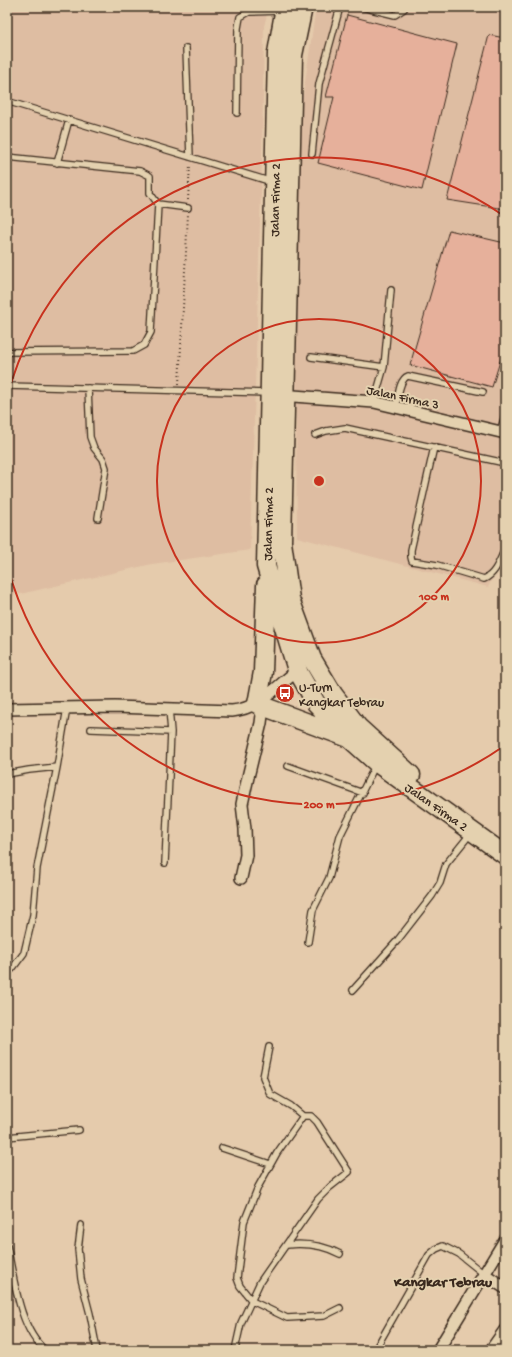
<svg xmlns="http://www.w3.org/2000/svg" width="512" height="1357" viewBox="0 0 512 1357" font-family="'Gochi Hand',sans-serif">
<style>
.built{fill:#debda2}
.building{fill:#e6b09b;stroke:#3b2a1e}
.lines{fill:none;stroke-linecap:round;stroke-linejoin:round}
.lane-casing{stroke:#3b2a1e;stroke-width:8}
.street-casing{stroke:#3b2a1e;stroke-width:14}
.primary-casing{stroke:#3b2a1e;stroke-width:21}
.path{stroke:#3b2a1e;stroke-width:2;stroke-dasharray:1 3;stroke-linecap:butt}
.lane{stroke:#e4d1af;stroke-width:5.5}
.street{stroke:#e4d1af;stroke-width:11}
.primary{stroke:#e4d1af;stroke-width:18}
.ring{fill:none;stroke:#c8321e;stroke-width:2}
.labels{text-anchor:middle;stroke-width:4;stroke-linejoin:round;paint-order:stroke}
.street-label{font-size:13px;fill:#3b2a1e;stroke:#e4d1af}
.poi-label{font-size:13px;fill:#3b2a1e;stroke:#e4d1af;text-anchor:start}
.quarter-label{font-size:15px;font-weight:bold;fill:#3b2a1e;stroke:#e4d1af}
.centre{fill:#c8321e;stroke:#e4d1af;stroke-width:2}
.ring-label{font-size:12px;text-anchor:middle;font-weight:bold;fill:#c8321e;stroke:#e4d1af;stroke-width:4;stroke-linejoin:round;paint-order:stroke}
</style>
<rect width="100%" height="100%" fill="#e5cbac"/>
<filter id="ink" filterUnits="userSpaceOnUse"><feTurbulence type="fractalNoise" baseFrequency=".025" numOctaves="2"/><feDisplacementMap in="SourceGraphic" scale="8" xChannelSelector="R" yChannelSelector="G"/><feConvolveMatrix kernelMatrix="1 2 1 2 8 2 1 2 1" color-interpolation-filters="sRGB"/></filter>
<g filter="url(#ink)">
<path class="built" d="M7,7H269L264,26L262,158L250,550L152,564L7,597Z
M316,7H505V555L488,587L297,537L296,424L298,131Z"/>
<path class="building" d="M347,15L457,44L422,190L318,163L334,97H326Z
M489,35L505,38V209L447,200Z
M449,230L505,243V345L492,387L410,365Z"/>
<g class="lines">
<g class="lane-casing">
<path id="lane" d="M362,7L395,15L404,9L405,7
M186,48L190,157
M13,103L272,182
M237,113L238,28L240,17L249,12L282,11
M312,154L319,84L340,7
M7,157L140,171L150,176V193L158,204L188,208
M57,163L69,120
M7,352L133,351L144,345L151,332L158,204
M311,357L384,367
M7,386L267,393
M88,388L90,437L94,448L103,459L106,468L98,518
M374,402L384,367L391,290
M396,407C398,398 399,379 408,376L483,392
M500,432L505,415
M315,435L326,431L345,428L505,463
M434,447L411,550V557L412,561L437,565L484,579C496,574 500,559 505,549
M91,729L171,732
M288,766L363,793
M7,774L29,770L57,767
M165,863L171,732L169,709
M308,942L313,910L329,878L340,836L376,764
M7,972L12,969L24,953L33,915L37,868L57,767L67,708
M353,990L397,941L432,896L440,883L446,864L471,833
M303,1116L277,1153L258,1187L244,1222L237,1278L240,1286L252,1301L287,1318L324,1316L340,1308
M7,1137L79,1130
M222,1148L270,1164
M81,1225L78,1249L81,1279L90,1314L97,1350
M287,1245C306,1243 323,1245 340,1254
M7,1246C14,1277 19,1329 45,1350
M235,1350L241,1323L260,1282L318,1199L330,1187L349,1172L317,1122L311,1116H303L291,1106L270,1094L263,1077L269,1047
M375,1350L429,1255L436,1249L443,1246L459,1254L484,1274"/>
</g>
<g class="street-casing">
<path id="street" d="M280,395L374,402L505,433
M7,709L115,707L232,711C262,708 278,684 301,668
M241,878L246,855L245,829L242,804L248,777L261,723L262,715L257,704
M484,1274L505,1288
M438,1350L505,1240
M491,1350L505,1330"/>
</g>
<g class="primary-casing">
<path id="primary" d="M285,7L277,53L266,566L282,621L297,670L316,703L349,738L377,763L505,855
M303,7L293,55L282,542L290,599L312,659L333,694L358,727L411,775
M266,585L263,672L257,704L346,737"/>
</g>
<path class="path" d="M188,200L190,165
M179,384L188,214"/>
<use href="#lane" class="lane"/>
<use href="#street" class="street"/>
<use href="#primary" class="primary"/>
</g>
</g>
<g class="ring">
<circle cx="319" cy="481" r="162"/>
<path d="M504 746A323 323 0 0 1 7 565M7 397A323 323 0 0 1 504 216"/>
</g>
<defs>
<g id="bus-disc" transform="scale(1)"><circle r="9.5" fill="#c8321e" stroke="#e4d1af"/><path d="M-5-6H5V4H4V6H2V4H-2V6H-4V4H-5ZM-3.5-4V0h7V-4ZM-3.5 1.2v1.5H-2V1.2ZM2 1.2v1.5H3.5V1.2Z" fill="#fff"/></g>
</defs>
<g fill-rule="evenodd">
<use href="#bus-disc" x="285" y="693"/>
</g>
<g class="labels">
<g class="street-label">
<text transform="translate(274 200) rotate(-89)" y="5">Jalan Firma 2</text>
<text transform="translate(403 396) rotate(12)" y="5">Jalan Firma 3</text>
<text transform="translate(267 524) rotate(-89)" y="5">Jalan Firma 2</text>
<text transform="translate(437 806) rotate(35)" y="5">Jalan Firma 2</text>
</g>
<g class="poi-label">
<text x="299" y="691">U-Turn<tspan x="299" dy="15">Kangkar Tebrau</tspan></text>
</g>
<g class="quarter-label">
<text x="443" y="1286">Kangkar Tebrau</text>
</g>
</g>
<circle cx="319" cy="481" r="6" class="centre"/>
<g class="ring-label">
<text x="434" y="600">100 m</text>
<text x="319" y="808">200 m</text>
</g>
<rect width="512" height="1357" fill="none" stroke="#e4d1af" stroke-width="24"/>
<rect x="12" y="12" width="488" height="1333" fill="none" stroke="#3b2a1e" stroke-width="1.5" filter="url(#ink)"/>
</svg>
